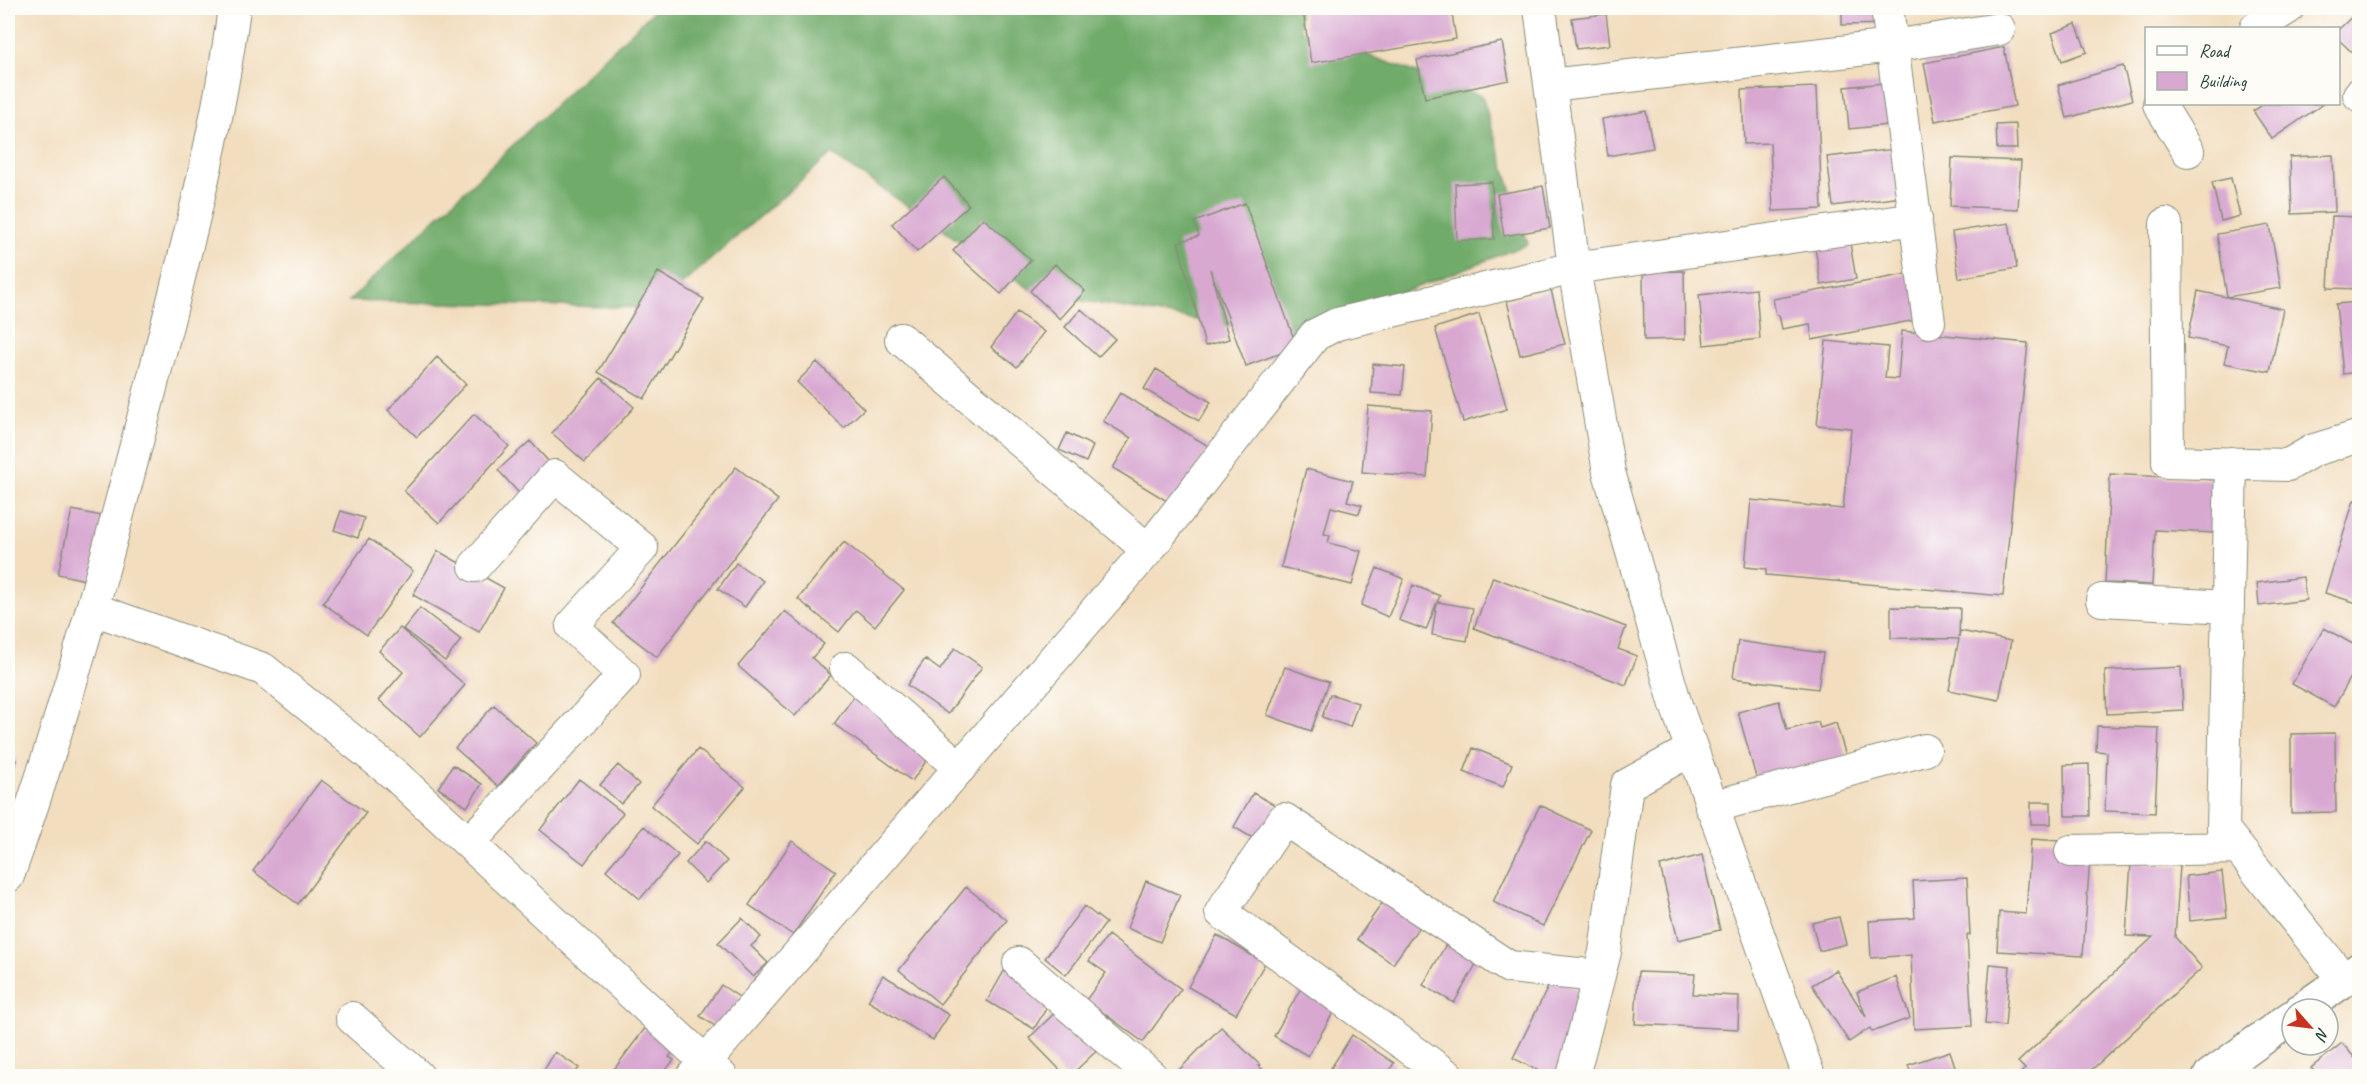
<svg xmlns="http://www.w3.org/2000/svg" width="2367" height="1084" viewBox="0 0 2367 1084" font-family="Caveat,sans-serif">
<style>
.forest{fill:#71ab6a;stroke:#48744f;stroke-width:1.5}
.building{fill:#d8a8d1}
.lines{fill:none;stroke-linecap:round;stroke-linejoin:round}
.minor-casing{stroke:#888d79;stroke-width:34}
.tertiary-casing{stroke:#888d79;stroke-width:36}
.minor{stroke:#fff;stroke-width:32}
.tertiary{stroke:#fff;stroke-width:33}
</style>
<rect width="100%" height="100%" fill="#fdfcf7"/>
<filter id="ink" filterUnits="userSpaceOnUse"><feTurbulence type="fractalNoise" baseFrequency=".0167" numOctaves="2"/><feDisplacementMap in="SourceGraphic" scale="12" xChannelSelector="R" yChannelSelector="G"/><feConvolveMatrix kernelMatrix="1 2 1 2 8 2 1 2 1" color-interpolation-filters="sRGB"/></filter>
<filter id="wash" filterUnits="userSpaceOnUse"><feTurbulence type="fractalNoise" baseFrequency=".008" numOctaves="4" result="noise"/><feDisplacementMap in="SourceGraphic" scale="24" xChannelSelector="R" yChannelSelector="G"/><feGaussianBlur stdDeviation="1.35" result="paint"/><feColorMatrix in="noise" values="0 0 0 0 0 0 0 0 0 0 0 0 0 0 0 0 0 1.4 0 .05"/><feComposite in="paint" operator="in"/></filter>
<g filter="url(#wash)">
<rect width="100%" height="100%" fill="#f2ddbe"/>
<path class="forest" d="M657,8H1299L1300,31L1482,96L1528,244L1292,336L1036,293L831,154L655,308L349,301Z"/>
<g id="blocks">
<path class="building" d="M1315,8H1451L1456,39L1311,63L1303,10Z
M1842,8H1894V24L1842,25Z
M2360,9V60L2338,39V30Z
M1606,14L1610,45L1576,49L1572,18Z
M2076,24L2087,52L2062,61L2052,33Z
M1502,42L1509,80L1425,98L1417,60Z
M2004,47L2015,106L1935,121L1924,63Z
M2123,66L2132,100L2067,118L2058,85Z
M1893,82L1897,124L1849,129L1845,87Z
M1817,87L1822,209L1773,211L1770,143L1744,144L1742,90Z
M2264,104H2323L2272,139L2253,111Z
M1646,111L1653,148L1608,156L1602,119Z
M2016,124L2017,149H1997L1996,125Z
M1896,149L1902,197L1833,206L1827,157Z
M2333,155L2335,212L2292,214L2290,157Z
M1952,158L2021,161L2018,209L1950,206Z
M944,177L969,205L917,252L892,224Z
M2231,178L2240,216L2221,221L2212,182Z
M1492,182L1494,239L1457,241L1455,184Z
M1543,186L1550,228L1504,236L1497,194Z
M1245,203L1297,347L1246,366L1210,269L1229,339L1205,346L1178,242L1199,236L1194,222Z
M2332,216L2360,217V289L2328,288Z
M983,218L1031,260L1001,294L953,251Z
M2009,223L2017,268L1959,278L1952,232Z
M2270,225L2281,288L2227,297L2217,234Z
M1850,243L1856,279L1821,285L1815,248Z
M1055,264L1085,291L1060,319L1030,291Z
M1684,271L1685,339L1644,340L1643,272Z
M658,272L704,299L644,399L598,372Z
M1918,272L1926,318L1812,340L1810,324L1782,329L1779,315H1776L1773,299Z
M1756,289L1760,339L1704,345L1699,295Z
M1551,290L1565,344L1520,355L1507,301Z
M2198,291L2283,309L2270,372L2224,363L2228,346L2188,338Z
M2360,302V372L2343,374L2336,304Z
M1081,309L1115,339L1098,357L1065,327Z
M1017,312L1044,332L1017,367L991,347Z
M1479,314L1507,409L1463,422L1435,328Z
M1902,331L2028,343L2003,596L1766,575V569L1745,567L1751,500L1843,509L1851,428L1817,425L1826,341L1888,347L1885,378L1898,379Z
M437,357L466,384L417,437L388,410Z
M817,362L864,409L844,428L797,382Z
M1373,364L1405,367L1402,395L1371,393Z
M1156,369L1211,402L1199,421L1144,389Z
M601,378L634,407L585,462L552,433Z
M1120,393L1210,447L1175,506L1113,468L1131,438L1103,421Z
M1368,406L1432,411L1427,477L1362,472Z
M474,414L509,446L439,523L404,491Z
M1067,433L1093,446L1086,462L1059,450Z
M530,441L559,473L527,502L498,470Z
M736,467L778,500L657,657L613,623Z
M1306,469L1353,481L1347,501L1362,505L1359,514L1331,507L1324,534L1330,535L1328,543L1361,551L1352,585L1281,567Z
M2110,474L2217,480L2214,533L2155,530L2152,585L2105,583Z
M2354,500L2360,501V604L2325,593Z
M72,510L107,517L94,582L58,574Z
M341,511L364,518L358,538L334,530Z
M369,539L413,571L367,635L323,603Z
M844,542L904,590L875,626L856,610L839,632L798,599Z
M438,551L504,588L479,632L413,595Z
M736,563L763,581L745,607L718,589Z
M1377,568L1404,579L1388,617L1361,605Z
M1493,577L1626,627L1618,649L1637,656L1626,685L1474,628Z
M2303,577L2306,600L2259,606L2257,583Z
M1413,585L1440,596L1437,602L1473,608L1467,641L1432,635L1437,602L1426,630L1399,620Z
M1891,607L1960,608L1959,637L1960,631L2011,641L1999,700L1949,690L1959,639L1891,638Z
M420,608L461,640L445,661L403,629Z
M785,611L824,644L812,658L831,675L795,716L738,666Z
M400,628L465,685L420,737L379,700L403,672L379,651Z
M2324,628L2360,648V661L2334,707L2292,684Z
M1738,641L1823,653L1818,689L1733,678Z
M955,648L982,667L948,714L907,685L925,659L940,670Z
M1285,667L1329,682L1311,731L1267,715Z
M2181,667L2183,710L2107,714L2105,671Z
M857,692L935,749L912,781L834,724Z
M1330,694L1358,703L1350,727L1322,717Z
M1779,701L1787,730L1818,722L1820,728L1836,723L1846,756L1757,781L1738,712Z
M494,705L536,743L498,786L455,748Z
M2097,726L2159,728L2155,813L2105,811L2107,752L2096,751Z
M2335,733L2336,812L2291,813V734Z
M1473,748L1512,764L1503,787L1464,772Z
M698,749L745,787L697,844L651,806Z
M8,756L17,761L8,780Z
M2089,764L2090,816H2065L2064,765Z
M453,765L482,784L467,807L438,788Z
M618,765L639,784L621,804L600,785Z
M579,779L623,813L584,864L540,830Z
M321,780L366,813L298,904L253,871Z
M1253,793L1284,810L1264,845L1234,827Z
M2031,802H2051V824H2031Z
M1540,805L1591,830L1543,926L1493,902Z
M644,826L678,855L640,899L606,870Z
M2031,839L2091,843L2083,956L1997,951L1999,912L2026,914Z
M706,841L727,861L706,883L686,863Z
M792,841L836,871L793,935L749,905Z
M1702,855L1720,930L1678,940L1660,866Z
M2131,862L2180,866L2175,937L2202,968L2085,1076H2017L2025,1069L2018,1062L2153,937L2126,936Z
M2222,872L2227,917L2190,921L2186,876Z
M1967,878L1970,935H1967L1972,1026L1914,1029L1911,955L1871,958L1869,921L1915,918L1913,881Z
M1146,881L1180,895L1160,942L1127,928Z
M966,887L1007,920L940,1004L899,970Z
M1390,892L1426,917L1393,964L1357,939Z
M1084,906L1106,923L1066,975L1045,958Z
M1839,917L1846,944L1819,951L1812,923Z
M742,918L761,937L751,946L768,963L753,977L718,943Z
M1453,932L1484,950L1454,1003L1423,985Z
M1108,935L1181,989L1143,1042L1086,1000L1106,973L1089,961Z
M1217,935L1265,963L1236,1014L1188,987Z
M1011,959L1059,987L1034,1029L987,1001Z
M1990,964L2010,966L2005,1026L1985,1024Z
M1836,970L1866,1017L1857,992L1896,977L1910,1018L1872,1032L1870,1028L1849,1042L1812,985Z
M1638,972L1695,974L1693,994L1739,996L1738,1029L1635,1024Z
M883,975L949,1015L933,1040L868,1001Z
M1553,977L1598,1000L1559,1076H1549L1513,1058Z
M721,985L742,999L721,1030L700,1016Z
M1301,988L1336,1008L1308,1056L1274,1036Z
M1070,998L1110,1038L1070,1076H1066L1029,1038Z
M649,1023L678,1045L669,1057L674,1060L661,1076H609Z
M1221,1027L1260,1065L1258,1066L1271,1076H1185L1179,1070Z
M1352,1035L1394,1063L1386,1076H1326Z
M2342,1043L2360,1064V1076H2317L2311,1068Z
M1950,1051L1958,1076H1912L1908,1065Z
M555,1052L579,1068L573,1076H544L541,1075Z"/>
</g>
</g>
<g filter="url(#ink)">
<use href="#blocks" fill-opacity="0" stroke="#888d79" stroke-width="1.5"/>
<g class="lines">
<g class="minor-casing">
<path id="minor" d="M1540,8L1574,268L1609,472L1676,705L1809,1076
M1887,8L1929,322
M2256,28L2288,8
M1550,85L1893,46L1999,29
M2359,95L2360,94
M2159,104L2188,151
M2166,224L2168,462L2288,465L2314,450L2360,436
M901,339L1148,550
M2231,463L2223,829L2343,979
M2102,600L2228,607
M93,609L263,669L395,775L721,1076
M846,668L960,768
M1711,807L1925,750
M469,843L624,675L572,626L642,548L555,476L475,566
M2071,851L2238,848
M8,876C66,714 110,547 153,380C184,257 218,134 234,8
M1019,963L1151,1076
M352,1018L418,1076
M693,1076L1148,550L1315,335L1337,324L1574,268L1916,219
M1448,1076L1221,912L1284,819L1509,967L1599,976
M1573,1076L1605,952L1627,785L1691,750"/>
</g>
<g class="tertiary-casing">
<path id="tertiary" d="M2302,1009L2360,969
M2210,1076L2292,1017"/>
</g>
<use href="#minor" class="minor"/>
<use href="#tertiary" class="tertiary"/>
</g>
</g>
<rect width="2367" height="1084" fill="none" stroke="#fdfcf7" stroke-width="30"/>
<rect x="2145" y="27" width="195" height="78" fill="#fdfcf7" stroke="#a4b0a9" stroke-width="1.5"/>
<rect x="2157" y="46" width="30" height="9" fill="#ffffff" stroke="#a4b0a9" stroke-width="1.5"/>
<text x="2199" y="57" font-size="18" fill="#1f3d34">Road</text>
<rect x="2157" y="72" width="30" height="18" fill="#d8a8d1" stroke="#a4b0a9" stroke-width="1.5"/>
<text x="2199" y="87" font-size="18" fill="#1f3d34">Building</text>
<g transform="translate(2310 1027) rotate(118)"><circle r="28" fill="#fdfcf7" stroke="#a4b0a9" stroke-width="1.5"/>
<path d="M0-4.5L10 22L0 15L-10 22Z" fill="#c8321e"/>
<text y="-9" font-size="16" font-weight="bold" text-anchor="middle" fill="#1f3d34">N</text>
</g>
</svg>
